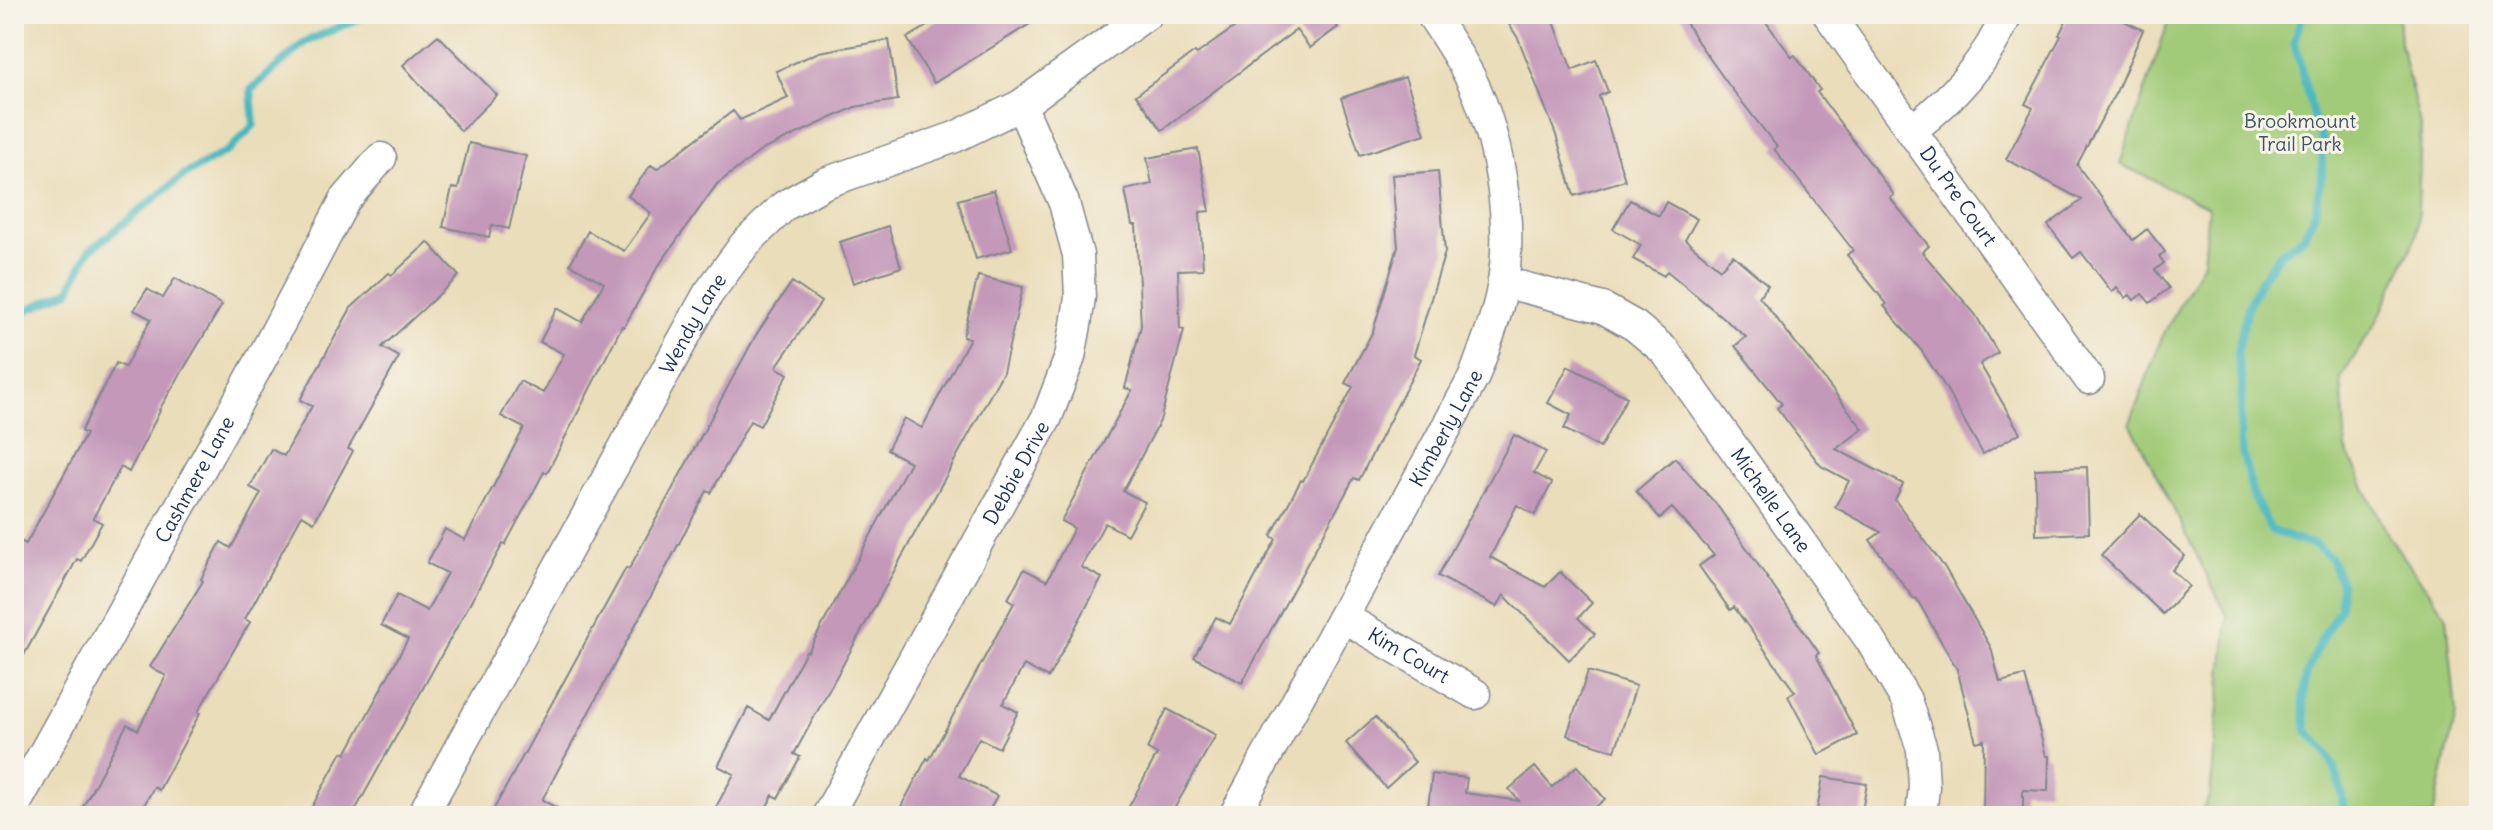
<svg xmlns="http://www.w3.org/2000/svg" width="2493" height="830" viewBox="0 0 2493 830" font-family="Delius,sans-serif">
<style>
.green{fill:#a1cb78;stroke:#5e7d6b;stroke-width:2}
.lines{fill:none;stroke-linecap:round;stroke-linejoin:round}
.stream{stroke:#47b7bf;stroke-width:8}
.building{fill:#c398b9}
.minor-casing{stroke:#82868c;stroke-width:33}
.minor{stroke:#fff;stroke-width:30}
.labels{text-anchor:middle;stroke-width:6;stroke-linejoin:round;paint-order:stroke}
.park-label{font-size:20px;fill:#3c5664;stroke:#f7f3e8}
.street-label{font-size:20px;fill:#1b2f5e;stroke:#f7f3e8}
</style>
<rect width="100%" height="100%" fill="#f7f3e8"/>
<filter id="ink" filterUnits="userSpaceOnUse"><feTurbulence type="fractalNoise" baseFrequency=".0125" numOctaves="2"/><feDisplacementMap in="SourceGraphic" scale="16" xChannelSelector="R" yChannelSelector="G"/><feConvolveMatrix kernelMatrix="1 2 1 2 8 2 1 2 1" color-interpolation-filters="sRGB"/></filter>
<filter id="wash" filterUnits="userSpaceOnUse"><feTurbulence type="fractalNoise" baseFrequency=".006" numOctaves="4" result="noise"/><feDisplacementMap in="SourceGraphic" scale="32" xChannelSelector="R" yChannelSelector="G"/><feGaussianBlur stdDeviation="1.8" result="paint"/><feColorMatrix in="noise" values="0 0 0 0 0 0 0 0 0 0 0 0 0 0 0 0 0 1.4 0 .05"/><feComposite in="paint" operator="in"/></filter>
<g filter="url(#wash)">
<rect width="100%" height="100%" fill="#eaddb9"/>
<path class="green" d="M2171,14H2398L2400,43L2421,129L2417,235L2378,319L2341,378L2346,449L2388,535L2447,617L2456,714L2433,816H2199L2210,796L2228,617L2130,423L2162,337L2203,262L2208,207L2120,164Z"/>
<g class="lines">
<path class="stream" d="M2303,14L2294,41L2314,120L2322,140V175L2314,215L2304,236L2281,253L2261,279L2247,308L2237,354L2242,381L2240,442L2253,496L2271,530L2293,539L2314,544L2330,557L2341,583L2340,608L2321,640L2306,675L2303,701L2307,731C2334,754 2342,782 2344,816
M14,316L69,291L89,251L184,175L229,150L254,125L251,90L305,42L369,14"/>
</g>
<g id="blocks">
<path class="building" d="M948,14H1046L934,83L907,38Z
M1253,14H1327L1338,27L1310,48L1296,30L1162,130L1136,95L1195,52L1197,54Z
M1502,14H1551L1572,70L1596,60L1608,92L1599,96L1625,180L1574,196L1556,135L1518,38Z
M1681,14H1760L1792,57L1795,55L1820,90L1817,92L1894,195L1890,198L1929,246L1922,252L1975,314L1998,353L1980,364L2020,433L1983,454L1944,385L1921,350L1884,306L1887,304L1847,255L1853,250L1774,149L1777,147L1728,84L1695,38Z
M2069,14H2110L2143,30L2117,90L2077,165L2133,240L2147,229L2165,252L2159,256L2164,263L2155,270L2169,288L2150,303L2142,294L2134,300L2130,295L2125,298L2117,287L2112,292L2081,252L2073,258L2048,225L2082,200L2006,159L2033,108L2025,104L2061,36L2059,35Z
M438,35L497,95L461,131L403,65Z
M889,40L898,100L855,107L762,150L717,184L657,268L624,327L622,326L547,473L544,472L505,545L503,544L352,816H307L342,752L346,754L408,639L381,625L397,595L427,611L447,573L427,563L445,529L465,540L524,428L501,416L520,381L543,393L564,354L540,342L557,308L582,322L604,283L570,264L588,231L624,251L651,213L628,196L651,165L657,169L733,111L740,120L788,98L776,71L819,52Z
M1405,77L1425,134L1360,155L1341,98Z
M469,143L526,156L509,229L492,225L489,237L443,227L452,188L458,189Z
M1198,149L1210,211L1200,212L1203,269L1178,270L1180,329L1184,330L1160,421L1123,491L1145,502L1127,535L1105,523L1081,567L1102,578L1048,678L1024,665L1003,704L1018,712L999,748L979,738L959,776L997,796L986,816H964L945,806L940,816H896L927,758L929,760L1014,603L1008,599L1024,569L1047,581L1074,528L1061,521L1132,390L1125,388L1141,326L1136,225H1132L1125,190L1152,184L1147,158Z
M1438,171L1445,252L1414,355L1421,359L1359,480L1354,478L1242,683L1194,657L1216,617L1230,624L1276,539L1271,536L1301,480L1303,481L1353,387L1345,383L1373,331L1398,247L1392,175Z
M994,190L1012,249L976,259L958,200Z
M1630,200L1659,216L1666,202L1697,219L1685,240L1720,269L1733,255L1768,285L1759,296L1863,429L1836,449L1903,484L1895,500L1945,568L1991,648L2000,682L2025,676L2046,756H2049L2048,791L2023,790V816H1983L1984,740L1976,742L1957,669L1916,598L1914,599L1870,540L1881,532L1835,507L1849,481L1821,466L1777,408L1782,404L1735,346L1746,337L1667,271L1664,276L1633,259L1641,245L1613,229Z
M888,226L901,267L853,283L840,242Z
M428,242L459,276L382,347L399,357L348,449L353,451L314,522L302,515L245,619L250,622L198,712L200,713L159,790L154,787L138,816H78L127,724L138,730L166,676L150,667L203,581L201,579L221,542L231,548L261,493L250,487L271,449L284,456L312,406L300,400L351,308L389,273L392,275Z
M978,276L1023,287L1003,372L794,754L800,757L778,798L773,795L762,816H711L734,774L718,766L748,708L769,720L806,651L808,652L910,462L887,450L904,418L922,428L970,338L963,337Z
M175,278L222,305L159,410L160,411L129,472L121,467L93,518L102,523L81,561L77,559L14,673V538L26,544L86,434L81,431L116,363L125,367L151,319L134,310L147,289L163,298Z
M792,282L821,302L776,367L788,374L760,426L750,421L711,493L707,491L542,800L572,816H490L626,568L629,569L756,335Z
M1568,366L1627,397L1600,448L1564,429L1571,415L1548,403Z
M1514,435L1546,452L1534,473L1552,483L1535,515L1517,505L1490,557L1545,587L1560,572L1592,603L1578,618L1595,634L1569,660L1504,595L1497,607L1438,576Z
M1675,458L1717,505L1819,653L1816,655L1857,735L1819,755L1788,696L1795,692L1734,607L1730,610L1699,566L1714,555L1672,508L1660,518L1636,491Z
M2087,467L2089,533L2036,535L2035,469Z
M2140,514L2185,556L2172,570L2189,586L2163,614L2101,555Z
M1588,671L1636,686L1615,751L1567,735Z
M1167,709L1216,735L1170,816H1124L1157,754L1147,749Z
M1375,717L1415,762L1386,788L1346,743Z
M1577,766L1605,799L1585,816H1532L1528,812V816H1427L1432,774L1467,778L1465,793L1519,801L1509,789L1535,767L1552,787Z
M1823,777L1867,784L1861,816H1816Z"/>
</g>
</g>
<g filter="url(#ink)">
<use href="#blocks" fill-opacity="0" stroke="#82868c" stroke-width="2"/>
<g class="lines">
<g class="minor-casing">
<g id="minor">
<path id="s1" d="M1828,14L2089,379"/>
<path d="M1912,130C1953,98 1986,63 2007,14"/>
<path id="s2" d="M1503,282L1603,308L1635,326L1665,351L1871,641L1906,700L1922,749L1924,787L1921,816"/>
<path id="s3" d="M1343,617L1475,694"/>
<path id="s4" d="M14,807L263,356L345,200L381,158"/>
<path id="s5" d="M422,816L708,294L745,244L784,206L825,183L955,137L1021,105L1147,14"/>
<path id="s6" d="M827,816L1047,417L1070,357L1076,325L1080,297L1078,255L1064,203L1021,105"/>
<path id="s7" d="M1234,816L1474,377C1485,346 1498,315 1503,282C1513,220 1499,140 1473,83C1461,59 1446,36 1431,14"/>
</g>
</g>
<use href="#minor" class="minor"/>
</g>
</g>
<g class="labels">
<g class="park-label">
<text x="2300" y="128">Brookmount<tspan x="2300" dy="23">Trail Park</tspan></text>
</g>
<g class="street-label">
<text dy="7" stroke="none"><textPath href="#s1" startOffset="224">Du Pre Court</textPath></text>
<text dy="7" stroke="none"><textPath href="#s5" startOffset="562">Wendy Lane</textPath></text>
<text dy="7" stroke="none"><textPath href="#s7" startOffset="442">Kimberly Lane</textPath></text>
<text dy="7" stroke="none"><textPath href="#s6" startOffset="392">Debbie Drive</textPath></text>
<text dy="7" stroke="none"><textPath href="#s4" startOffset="374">Cashmere Lane</textPath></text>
<text dy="7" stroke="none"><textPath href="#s2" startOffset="362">Michelle Lane</textPath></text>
<text dy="7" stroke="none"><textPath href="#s3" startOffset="76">Kim Court</textPath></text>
</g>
</g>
<rect width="2493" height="830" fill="none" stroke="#f7f3e8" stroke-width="48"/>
</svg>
